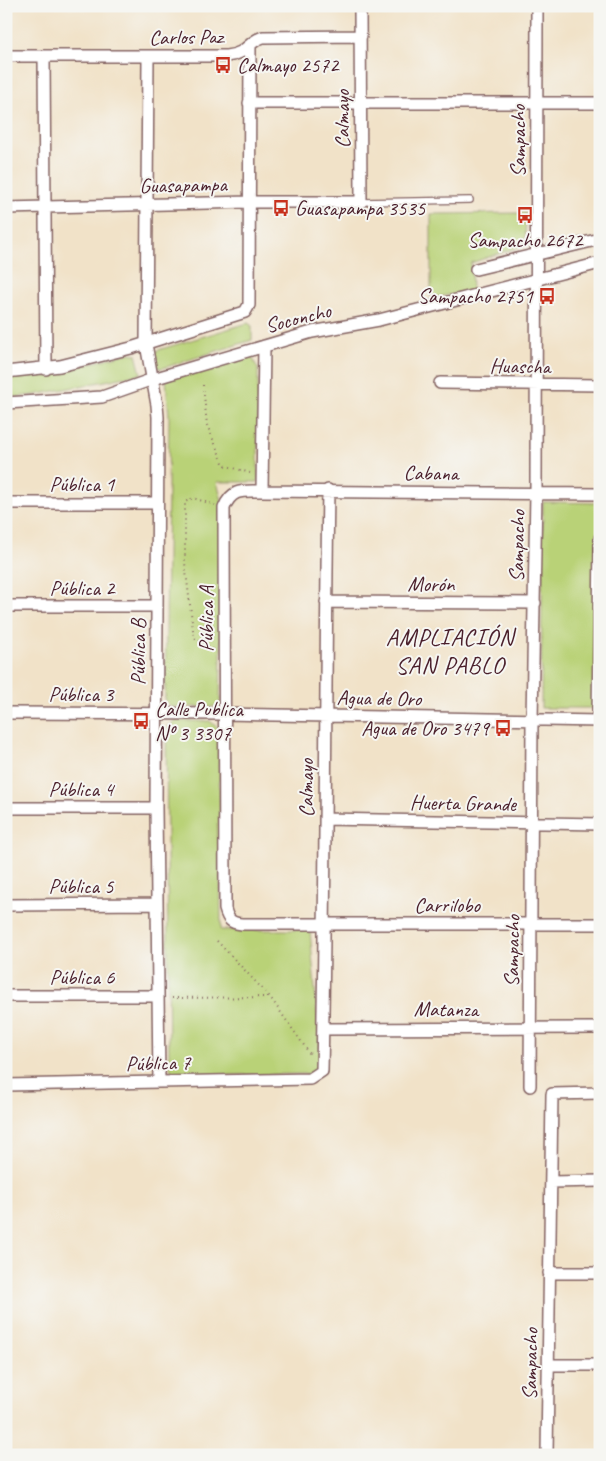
<svg xmlns="http://www.w3.org/2000/svg" width="606" height="1461" viewBox="0 0 606 1461" font-family="Caveat,sans-serif">
<style>
.green{fill:#b9d277;stroke:#827851}
.lines{fill:none;stroke-linecap:round;stroke-linejoin:round}
.service-casing{stroke:#846362;stroke-width:8}
.minor-casing{stroke:#846362;stroke-width:14}
.path{stroke:#846362;stroke-width:2;stroke-dasharray:1 4;stroke-linecap:butt}
.service{stroke:#fff;stroke-width:5.5}
.minor{stroke:#fff;stroke-width:11}
.labels{text-anchor:middle;stroke-width:4;stroke-linejoin:round;paint-order:stroke}
.street-label{font-size:21px;fill:#4a1f2b;stroke:#f6f6f2}
.poi-label{font-size:21px;fill:#4a1f2b;stroke:#f6f6f2;text-anchor:start}
.quarter-label{font-size:24px;letter-spacing:1px;fill:#4a1f2b;stroke:#f6f6f2}
</style>
<rect width="100%" height="100%" fill="#f6f6f2"/>
<filter id="ink" filterUnits="userSpaceOnUse"><feTurbulence type="fractalNoise" baseFrequency=".02" numOctaves="2"/><feDisplacementMap in="SourceGraphic" scale="10" xChannelSelector="R" yChannelSelector="G"/><feConvolveMatrix kernelMatrix="1 2 1 2 8 2 1 2 1" color-interpolation-filters="sRGB"/></filter>
<filter id="wash" filterUnits="userSpaceOnUse"><feTurbulence type="fractalNoise" baseFrequency=".0096" numOctaves="4" result="noise"/><feDisplacementMap in="SourceGraphic" scale="20" xChannelSelector="R" yChannelSelector="G"/><feGaussianBlur stdDeviation="1.12" result="paint"/><feColorMatrix in="noise" values="0 0 0 0 0 0 0 0 0 0 0 0 0 0 0 0 0 1.4 0 .05"/><feComposite in="paint" operator="in"/></filter>
<g filter="url(#wash)">
<rect width="100%" height="100%" fill="#f1e2c8"/>
<path class="green" d="M526,213L525,245L471,263L472,291L431,298V214Z
M248,323L252,326V340L163,368H158L154,360L155,353L158,350Z
M129,353L136,354L141,374L34,395L6,398V378L50,374Z
M252,357L258,369V482H217L224,508L220,703L213,707H170L165,699L169,416L166,379Z
M543,502L600,503L598,708H541Z
M175,721H210L219,729L221,930H310L322,1071L306,1074L173,1076L169,1064L166,728Z"/>
</g>
<g filter="url(#ink)">
<g class="lines">
<g class="service-casing">
<path id="service" d="M361,202L470,200"/>
</g>
<g class="minor-casing">
<path id="minor" d="M6,56H226C248,54 247,42 263,37L361,36
M44,56L46,369
M148,57L146,344L157,405L158,417L156,808L159,1082
M249,103H600
M6,208L249,202H361L360,6
M476,269L600,239
M264,346L262,491C243,491 232,488 224,508L225,909C228,920 231,923 242,924H600
M6,372L60,366L131,348L245,312L249,305L250,45
M440,383L600,385
M6,403L102,397L153,379L312,332L379,320L600,263
M262,491L600,494
M6,503H157
M326,602L535,603
M6,606H157
M6,713L225,714L600,721
M598,721L600,538
M6,808H156
M325,819L600,824
M6,905L157,904
M6,996H158
M323,1029L600,1028
M6,1085L310,1079L322,1071C326,877 325,684 328,490
M530,1086L532,720L536,492L537,6
M551,1182L600,1181
M549,1273H600
M548,1365H600
M547,1455L552,1094L600,1093"/>
</g>
<path class="path" d="M203,385L207,425L224,465L250,473
M213,649L194,638L185,563V502L193,498L215,505
M217,941L270,997L310,1054
M172,998L270,997"/>
<use href="#service" class="service"/>
<use href="#minor" class="minor"/>
</g>
</g>
<defs>
<g id="bus-bare" transform="scale(1.35)"><path d="M-5-6H5V4H4V6H2V4H-2V6H-4V4H-5ZM-3.5-4V0h7V-4ZM-3.5 1.2v1.5H-2V1.2ZM2 1.2v1.5H3.5V1.2Z" fill="#c8321e" stroke="#f6f6f2" stroke-width="2.5" paint-order="stroke"/></g>
</defs>
<g fill-rule="evenodd">
<use href="#bus-bare" x="223" y="65"/>
<use href="#bus-bare" x="281" y="208"/>
<use href="#bus-bare" x="525" y="215"/>
<use href="#bus-bare" x="547" y="296"/>
<use href="#bus-bare" x="141" y="721"/>
<use href="#bus-bare" x="503" y="728"/>
</g>
<g class="labels">
<g class="street-label">
<text transform="translate(186 37) rotate(-1)" y="7">Carlos Paz</text>
<text transform="translate(342 119) rotate(-90)" y="7">Calmayo</text>
<text transform="translate(518 141) rotate(-90)" y="7">Sampacho</text>
<text transform="translate(183 185) rotate(-1)" y="7">Guasapampa</text>
<text transform="translate(298 318) rotate(-14)" y="7">Soconcho</text>
<text transform="translate(520 366) rotate(1)" y="7">Huascha</text>
<text transform="translate(431 473) rotate(1)" y="7">Cabana</text>
<text x="82" y="491">Pública 1</text>
<text transform="translate(517 546) rotate(-89)" y="7">Sampacho</text>
<text x="431" y="591">Morón</text>
<text x="82" y="595">Pública 2</text>
<text transform="translate(206 619) rotate(-90)" y="7">Pública A</text>
<text transform="translate(138 652) rotate(-90)" y="7">Pública B</text>
<text x="81" y="701">Pública 3</text>
<text transform="translate(379 698) rotate(1)" y="7">Agua de Oro</text>
<text transform="translate(306 788) rotate(-90)" y="7">Calmayo</text>
<text x="81" y="796">Pública 4</text>
<text transform="translate(463 803) rotate(1)" y="7">Huerta Grande</text>
<text x="81" y="893">Pública 5</text>
<text x="447" y="912">Carrilobo</text>
<text transform="translate(512 951) rotate(-89)" y="7">Sampacho</text>
<text x="82" y="984">Pública 6</text>
<text x="446" y="1016">Matanza</text>
<text transform="translate(158 1063) rotate(-1)" y="7">Pública 7</text>
<text transform="translate(530 1364) rotate(-89)" y="7">Sampacho</text>
</g>
<g class="poi-label">
<text x="237" y="72">Calmayo 2572</text>
<text x="295" y="215">Guasapampa 3535</text>
<text x="525" y="247" text-anchor="middle">Sampacho 2672</text>
<text x="533" y="303" text-anchor="end">Sampacho 2751</text>
<text x="155" y="716">Calle Publica<tspan x="155" dy="24">Nº 3 3307</tspan></text>
<text x="489" y="735" text-anchor="end">Agua de Oro 3479</text>
</g>
<g class="quarter-label">
<text x="450" y="645">AMPLIACIÓN<tspan x="450" dy="28">SAN PABLO</tspan></text>
</g>
</g>
<rect width="606" height="1461" fill="none" stroke="#f6f6f2" stroke-width="25"/>
</svg>
